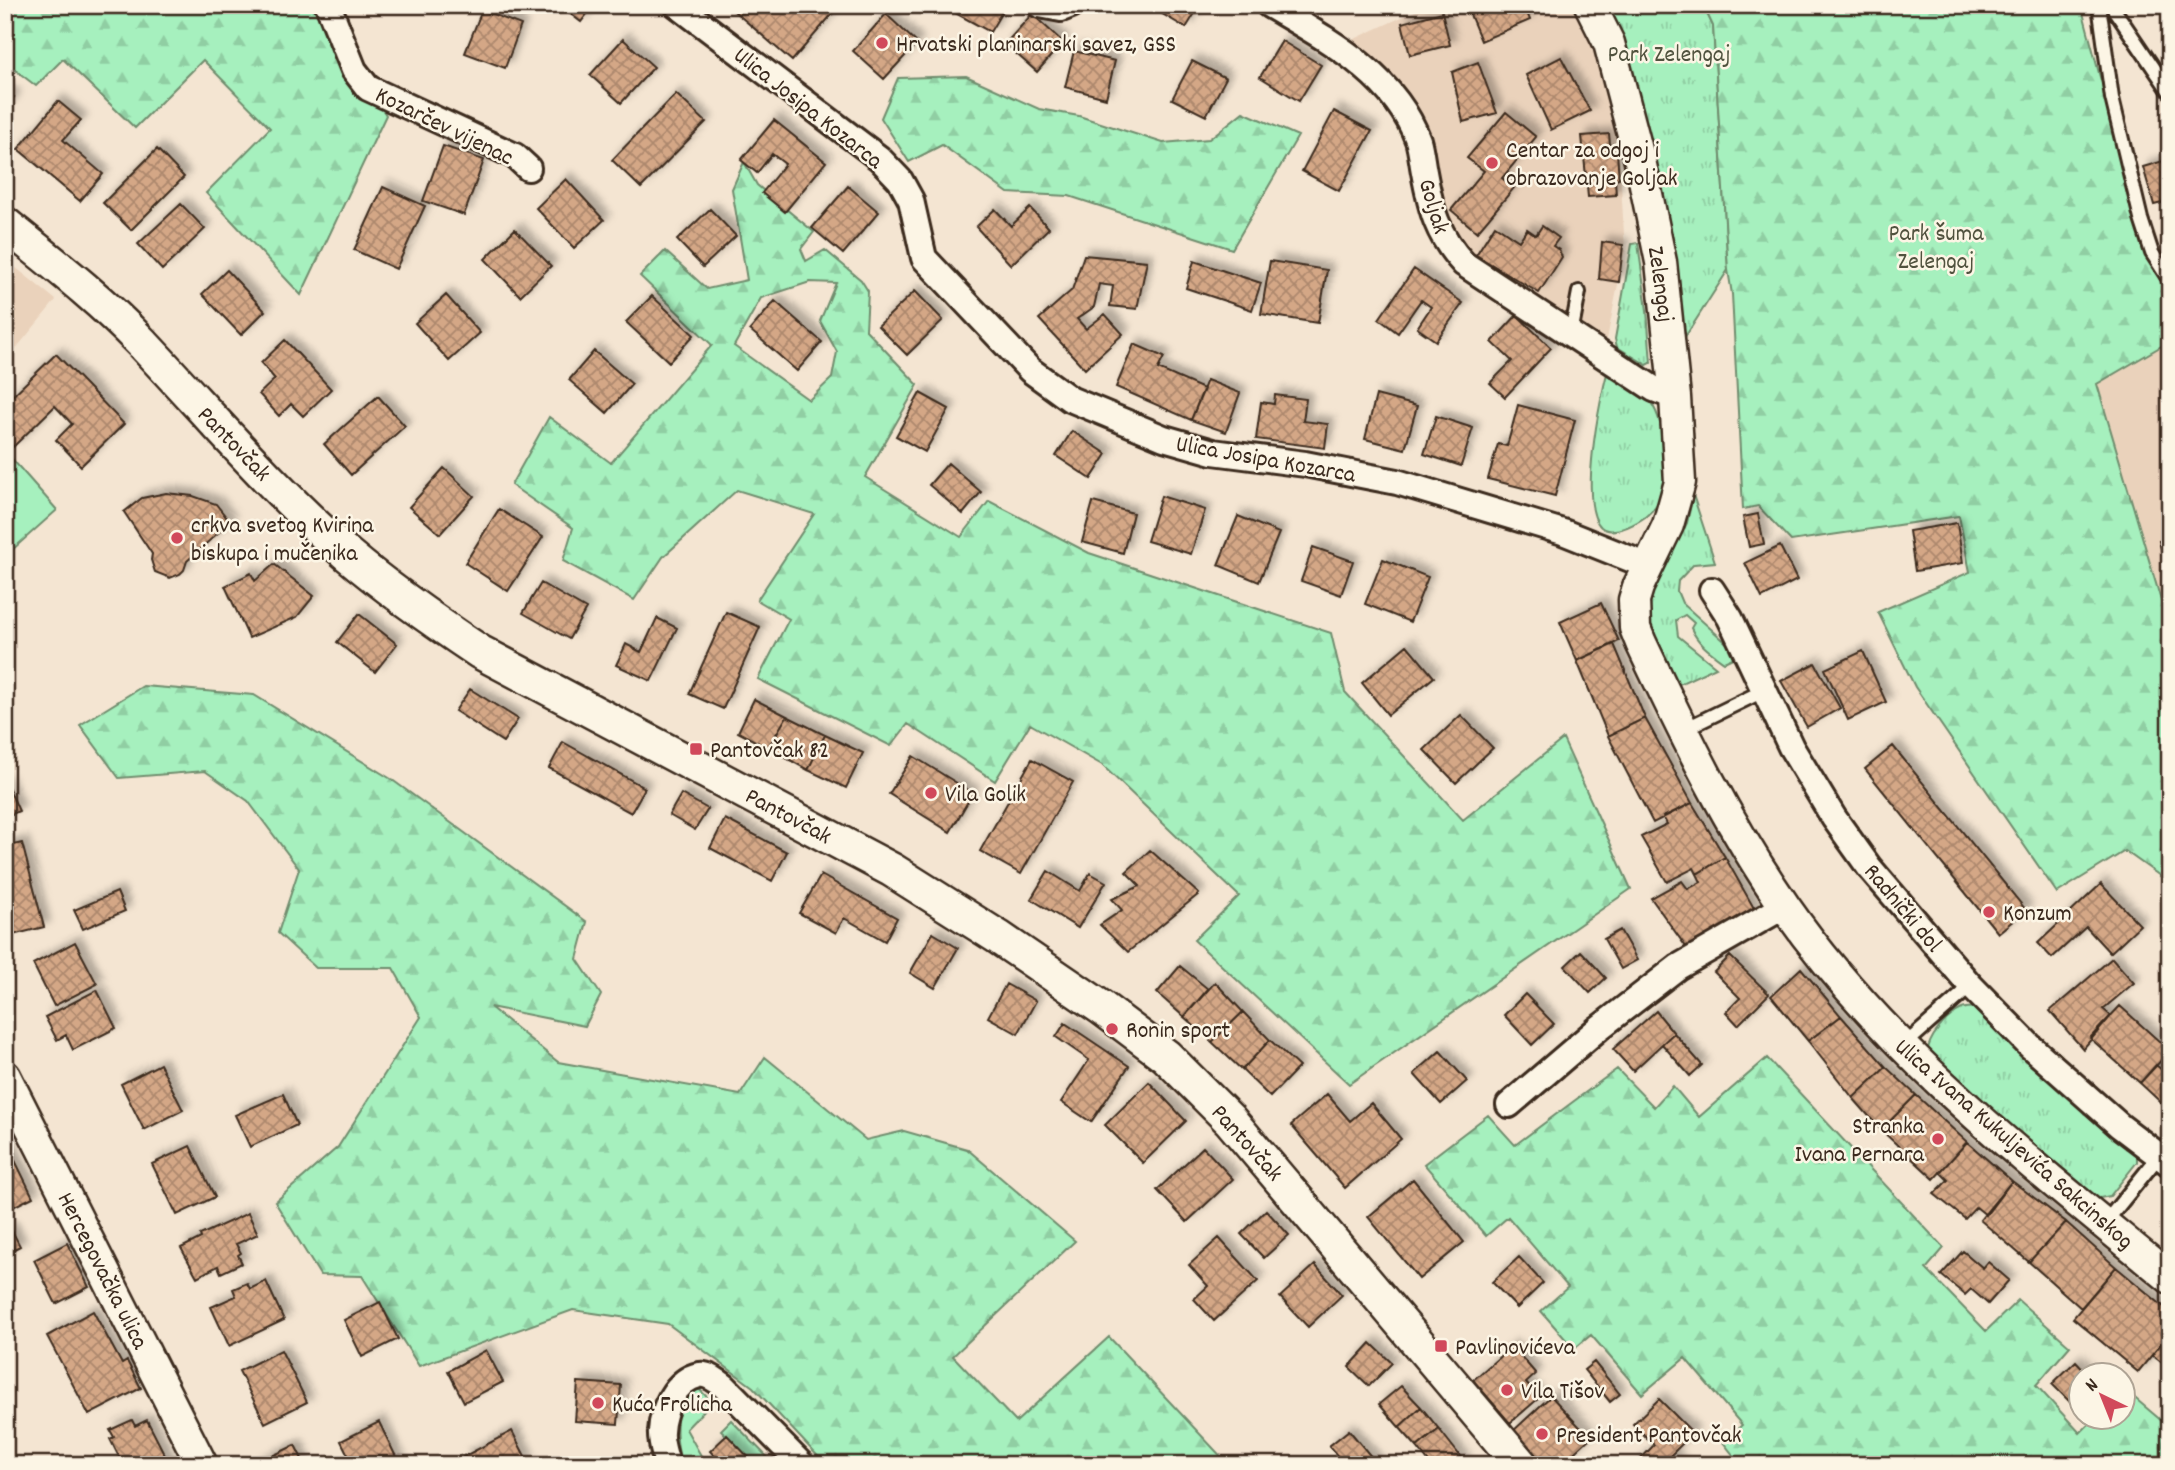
<svg xmlns="http://www.w3.org/2000/svg" width="2175" height="1470" viewBox="0 0 2175 1470" font-family="Dekko,sans-serif">
<style>
.built{fill:#ead2bb}
.grass{fill:url(#grass-tufts);stroke:#708d6e;stroke-width:2}
.forest{fill:url(#forest-firs);stroke:#708d6e;stroke-width:2;fill-rule:evenodd}
.garden{fill:#a6f0be;stroke:#708d6e;stroke-width:2}
.building{fill:url(#building-cross-hatch);stroke:#3b2a1e;stroke-width:2;filter:url(#shadow)}
.lines{fill:none;stroke-linecap:round;stroke-linejoin:round}
.service-casing{stroke:#3b2a1e;stroke-width:18}
.minor-casing{stroke:#3b2a1e;stroke-width:30}
.tertiary-casing{stroke:#3b2a1e;stroke-width:35}
.secondary-casing{stroke:#3b2a1e;stroke-width:38}
.service{stroke:#fcf5e5;stroke-width:12}
.minor{stroke:#fcf5e5;stroke-width:24}
.tertiary{stroke:#fcf5e5;stroke-width:30}
.secondary{stroke:#fcf5e5;stroke-width:33}
.poi-dot{fill:#d1495b;stroke:#fcf5e5;stroke-width:2.5}
.labels{text-anchor:middle;stroke-width:5;stroke-linejoin:round;paint-order:stroke}
.poi-label{font-size:24px;fill:#3b2a1e;stroke:#fcf5e5;text-anchor:start}
.park-label{font-size:24px;fill:#50523e;stroke:#fcf5e5}
.street-label{font-size:24px;fill:#3b2a1e;stroke:#fcf5e5}
</style>
<defs>
<pattern id="grass-tufts" width="24" height="20" patternUnits="userSpaceOnUse" patternTransform="scale(1.75)"><rect width="24" height="20" fill="#a6f0be"/><path d="M3 7l-1-3M5 7V3M7 7l1-3M15 17l-1-3M17 17v-4M19 17l1-3" fill="none" stroke="#90cea3"/></pattern>
<pattern id="forest-firs" width="22" height="20" patternUnits="userSpaceOnUse" patternTransform="scale(1.75)"><rect width="22" height="20" fill="#a6f0be"/><path d="M5 1l3.5 6h-7zM16 11l3.5 6h-7z" fill="#90cea3"/></pattern>
<pattern id="building-cross-hatch" width="8" height="8" patternUnits="userSpaceOnUse" patternTransform="scale(1.75)"><rect width="8" height="8" fill="#d4a786"/><path d="M0 0l8 8M0 8l8-8" fill="none" stroke="#ad886d"/></pattern>
<filter id="shadow"><feDropShadow dx="6" dy="-6" stdDeviation="3.5" flood-color="#0004"/></filter>
</defs>
<rect width="100%" height="100%" fill="#f4e5d2"/>
<filter id="ink" filterUnits="userSpaceOnUse"><feTurbulence type="fractalNoise" baseFrequency=".0143" numOctaves="2"/><feDisplacementMap in="SourceGraphic" scale="14" xChannelSelector="R" yChannelSelector="G"/><feConvolveMatrix kernelMatrix="1 2 1 2 8 2 1 2 1" color-interpolation-filters="sRGB"/></filter>
<g filter="url(#ink)">
<path class="built" d="M1428,5H1573L1601,64L1619,152L1625,250L1606,344L1469,261L1450,236L1430,149L1348,42Z
M5,259L56,300L5,362Z
M2170,341V631L2097,383Z"/>
<path class="grass" d="M1604,5H1703L1713,26L1728,270L1685,337L1654,163Z
M1638,243L1647,310L1651,363L1647,365L1617,347L1615,339L1632,244Z
M1608,370C1620,378 1636,387 1647,398C1666,417 1670,476 1659,500C1653,513 1639,522 1627,527C1619,530 1608,533 1601,527C1578,506 1600,398 1608,370Z
M1693,495L1715,562L1694,564L1678,581L1677,591L1682,603L1731,647L1737,656L1724,662C1710,652 1698,644 1691,628L1694,623L1685,615L1676,620L1678,636L1716,667L1675,686L1649,625L1647,611L1651,593L1687,523Z
M1979,1007L2137,1149V1162L2110,1196L2095,1199L1927,1054C1928,1038 1946,1016 1962,1009C1966,1007 1974,1008 1979,1007Z"/>
<path class="forest" d="M5,5H317L386,115L301,295L206,193L270,128L203,60L135,128L63,59L36,86L5,62Z
M1703,5H2081L2100,77L2170,290V341L2097,384L2170,631V883L2125,851L2057,893L1915,687L1878,612L1970,572L1959,516L1791,541L1758,506L1743,509L1732,294L1728,270L1713,26Z
M966,76L1039,109L1079,116L1163,143L1209,139L1243,112L1298,136L1232,249L1069,196L1008,193L942,145L909,162L881,118L898,78Z
M744,162L757,185L814,232L801,249L806,261L825,250L861,280L868,291L866,330L918,385L865,477L961,537L989,501L1089,553L1331,633L1345,692L1463,820L1563,739L1631,889L1349,1084L1194,940L1239,896L1102,765L1030,724L995,781L908,724L891,746L758,679L789,619L757,600L814,514L737,490L663,557L634,600L563,561L573,528L511,485L549,417L611,463L712,345L640,276L665,251L707,289L747,280L732,189ZM810,282L836,283L820,321L837,352L832,378L809,400L734,346L761,298Z
M143,686L254,695L391,779L587,922L577,959L601,995L585,1026L490,1007L558,1062L740,1095L765,1057L866,1140L904,1131L967,1149L1075,1241L953,1356L1016,1422L1109,1337L1229,1465H826L753,1387L668,1324L573,1310L419,1366L362,1276L320,1275L275,1202L338,1147L421,1017L393,968H316L278,933L299,869L248,801L205,771L119,778L80,725Z
M1767,1058L1944,1248L1926,1269L1986,1331L2018,1300L2070,1346L2036,1385L2080,1433L2095,1418H2122L2123,1388L2170,1428V1465H1741L1723,1442L1742,1425L1685,1358L1642,1394L1591,1335L1574,1349L1541,1311L1568,1287L1508,1217L1486,1236L1424,1164L1488,1115L1515,1145L1617,1069L1654,1107L1673,1086L1699,1117Z"/>
<path class="garden" d="M5,451L57,510L11,551L5,545Z
M698,1388L712,1402L686,1429L704,1461L700,1465H682C675,1443 670,1397 698,1388Z
M731,1420L775,1465H756L721,1430Z"/>
<path class="building" d="M559,5H594L581,22Z
M727,5H840L792,61Z
M953,5H1006L990,32L950,10Z
M1156,5H1200L1186,28L1154,9Z
M1466,5H1524L1530,20L1481,41Z
M482,10L521,25L505,68L465,53Z
M1442,12L1450,45L1410,55L1402,23Z
M886,14L917,43L884,79L853,51Z
M1032,14L1063,42L1037,72L1005,44Z
M623,39L654,67L621,103L590,75Z
M1282,41L1321,65L1299,101L1260,77Z
M1074,51L1115,61L1106,98L1065,87Z
M1561,57L1590,111L1551,130L1526,75Z
M1192,61L1226,78L1206,116L1172,99Z
M1478,62L1497,113L1463,122L1452,72Z
M5,91L14,97L5,110Z
M676,94L706,122L641,188L612,160Z
M58,101L81,120L63,140L103,174L80,201L18,149Z
M1334,111L1372,131L1339,191L1302,171Z
M1506,112L1536,137L1502,178L1514,188L1477,232L1451,210L1484,171L1467,158Z
M774,120L826,162L785,212L762,193L785,164L772,154L757,173L741,160Z
M1609,134L1611,154L1617,153L1619,178L1615,179L1616,195L1588,197L1582,136Z
M443,146L484,160L464,215L423,201Z
M157,149L184,177L131,230L103,203Z
M2170,159V201L2154,205L2143,167Z
M566,179L604,220L574,248L536,208Z
M848,186L879,212L843,254L812,228Z
M383,187L425,206L396,269L354,250Z
M181,204L205,229L162,270L138,244Z
M1030,208L1049,228L1011,265L976,227L995,209L1011,226Z
M710,209L736,236L703,267L677,240Z
M1495,225L1519,241L1527,229L1536,235L1542,226L1559,238L1553,246L1559,250L1562,257L1539,293L1476,255Z
M515,229L551,266L520,296L485,259Z
M1602,242L1623,245L1619,282L1599,279Z
M1084,255L1147,261L1137,309L1110,306L1113,286L1099,284L1094,307L1077,319L1086,329L1105,314L1123,334L1085,369L1039,319L1072,290Z
M1194,261L1261,283L1252,310L1186,288Z
M1270,261L1327,270L1318,323L1261,314Z
M1414,269L1463,303L1436,341L1417,328L1431,307L1421,300L1398,333L1379,319Z
M227,270L265,311L241,335L202,294Z
M915,291L943,320L907,355L878,326Z
M446,295L480,333L449,361L415,323Z
M652,296L694,335L669,362L626,322Z
M775,301L822,342L797,371L750,330Z
M1517,315L1551,348L1505,397L1490,383L1512,361L1492,342Z
M285,340L331,389L303,416L291,404L279,416L259,394L275,379L261,363Z
M1134,344L1164,357L1158,369L1204,389L1191,420L1116,387Z
M594,351L632,384L607,413L569,380Z
M56,354L124,424L81,466L56,440L72,424L55,406L13,447L5,438V403Z
M1207,380L1240,393L1226,432L1191,420Z
M920,393L949,409L925,452L896,436Z
M1275,395L1306,399L1303,421L1328,424L1325,448L1256,439L1261,402L1274,404Z
M1376,395L1417,406L1405,449L1365,439Z
M378,396L405,426L351,475L324,444Z
M1518,405L1575,420L1555,496L1488,479L1498,444L1507,446Z
M1436,416L1473,428L1461,466L1424,454Z
M1072,431L1107,454L1091,479L1056,456Z
M948,463L981,492L963,514L929,485Z
M444,468L474,496L440,534L409,507Z
M166,493L193,496L216,504L230,522L187,561L184,570L180,574L170,578L155,572L151,560L152,554L124,512L142,498Z
M1161,496L1205,510L1191,554L1147,541Z
M1093,502L1133,513L1123,553L1082,542Z
M499,509L543,537L508,591L465,563Z
M1758,514L1764,544L1749,547L1743,517Z
M1238,516L1279,533L1259,582L1218,565Z
M1957,523L1963,563L1915,571L1909,531Z
M2170,537V580H2169L2159,541Z
M1780,546L1797,580L1762,598L1745,563Z
M1313,547L1353,561L1341,595L1301,581Z
M1383,559L1428,577L1410,622L1365,604Z
M274,564L314,596L297,617L249,638L225,586L251,573L255,581Z
M541,583L586,609L569,639L523,613Z
M1601,603L1619,641L1577,661L1560,622Z
M726,612L760,627L723,709L689,694Z
M359,614L397,644L375,672L337,642Z
M657,618L677,628L651,681L616,665L626,644L641,652Z
M1614,644L1645,718L1608,736L1577,661Z
M1407,645L1434,677L1388,715L1362,683Z
M1863,651L1886,702L1848,720L1825,669Z
M1815,663L1840,708L1807,727L1781,681Z
M470,689L518,719L503,742L455,711Z
M754,699L787,716L768,748L738,732Z
M1461,715L1493,748L1456,783L1424,750Z
M787,716L825,735L808,770L768,748Z
M1645,718L1692,803L1653,823L1608,736Z
M825,735L863,753L846,788L808,770Z
M563,742L645,788L631,813L549,768Z
M1893,746L2026,910L1998,933L1865,769Z
M913,756L973,793L950,832L889,794Z
M1032,759L1073,782L1021,874L980,851Z
M5,780L19,811L5,817Z
M681,794L708,809L695,830L669,815Z
M1692,803L1725,857L1697,874L1694,868L1667,882L1641,837L1667,824L1663,817Z
M725,819L787,852L772,881L710,848Z
M22,843L44,927L5,937V847Z
M1150,850L1199,894L1128,952L1100,925L1122,910L1112,899L1140,886L1126,872Z
M1725,857L1755,910L1686,947L1651,898L1682,881L1688,889L1701,882L1697,874Z
M1048,871L1080,891L1090,873L1106,882L1078,928L1031,899Z
M821,875L897,918L885,941L844,918L836,933L799,913Z
M2101,884L2140,925L2110,953L2086,927L2052,958L2038,943Z
M117,892L125,911L83,929L74,910Z
M1620,930L1637,960L1621,969L1604,939Z
M933,933L958,948L935,988L910,973Z
M75,942L97,984L54,1006L33,964Z
M1581,951L1606,978L1590,993L1565,966Z
M1730,956L1769,994L1738,1025L1726,1012L1740,998L1714,972Z
M2112,958L2134,983L2103,1009L2111,1016L2083,1049L2050,1011Z
M1180,966L1208,989L1184,1017L1157,993Z
M1801,968L1841,1016L1808,1041L1771,996Z
M1215,982L1243,1012L1212,1042L1184,1017Z
M1006,984L1036,1001L1018,1034L988,1017Z
M97,990L116,1028L73,1050L66,1035L57,1040L45,1017Z
M1525,994L1554,1024L1532,1045L1504,1015Z
M2120,1006L2170,1051L2140,1083L2090,1038Z
M1656,1011L1674,1033L1633,1071L1613,1049Z
M1243,1012L1270,1040L1242,1070L1212,1042Z
M1841,1016L1886,1067L1853,1098L1808,1041Z
M1065,1023L1129,1066L1091,1122L1061,1102L1089,1060L1056,1037Z
M1674,1033L1702,1065L1690,1076L1662,1044Z
M1270,1040L1299,1067L1270,1097L1242,1070Z
M1440,1051L1467,1081L1441,1104L1414,1074Z
M2170,1061V1111L2140,1083L2156,1065L2162,1070Z
M160,1064L183,1110L144,1130L121,1084Z
M1886,1067L1916,1095L1881,1130L1853,1098Z
M1149,1082L1186,1121L1143,1163L1105,1125Z
M283,1094L297,1125L250,1147L235,1115Z
M1327,1094L1350,1121L1371,1103L1401,1139L1345,1188L1291,1125Z
M1916,1095L1967,1142L1934,1179L1881,1130Z
M5,1140L33,1197L5,1211Z
M1967,1142L2012,1181L1986,1215L1976,1207L1965,1219L1934,1194L1948,1180L1940,1172Z
M190,1146L215,1197L177,1215L152,1164Z
M1203,1147L1233,1179L1187,1222L1157,1190Z
M1413,1179L1464,1242L1419,1279L1368,1217Z
M2012,1181L2066,1222L2029,1262L1980,1220Z
M1266,1210L1289,1235L1264,1258L1241,1234Z
M248,1213L258,1234L236,1244L241,1253L238,1255L242,1263L221,1273L218,1266L197,1277L181,1248L201,1238L200,1235Z
M2066,1222L2116,1267L2081,1308L2029,1262Z
M10,1227L20,1246L5,1254V1230Z
M1219,1238L1258,1281L1214,1321L1194,1299L1208,1286L1189,1265Z
M67,1243L89,1287L56,1304L34,1260Z
M1963,1251L1983,1268L1988,1262L2009,1280L1988,1304L1971,1289L1965,1295L1941,1275Z
M1519,1257L1543,1283L1517,1308L1492,1282Z
M1315,1265L1342,1295L1308,1327L1280,1297Z
M2116,1267L2170,1312V1333L2138,1372L2073,1318Z
M266,1281L284,1320L229,1346L211,1307L236,1296L233,1289L247,1283L250,1289Z
M380,1302L398,1339L362,1357L344,1320Z
M93,1311L122,1364L127,1361L141,1388L89,1415L47,1336Z
M2170,1333V1369L2152,1355Z
M1371,1343L1392,1363L1369,1386L1349,1367Z
M1512,1346L1536,1374L1526,1383L1539,1398L1510,1423L1473,1380Z
M281,1350L307,1402L265,1423L239,1371Z
M486,1350L503,1382L464,1402L448,1371Z
M2076,1361L2090,1376H2080V1406L2077,1409L2052,1384Z
M1594,1362L1620,1394L1610,1402L1584,1370Z
M578,1382L621,1385L618,1424L575,1421Z
M1401,1386L1421,1407L1399,1427L1379,1404Z
M1551,1396L1590,1438L1561,1465H1545L1513,1431Z
M1659,1399L1693,1433L1671,1455L1681,1465H1635L1654,1445L1633,1424Z
M1421,1407L1439,1429L1417,1447L1399,1427Z
M132,1420L135,1426L147,1420L170,1465H123L110,1439L114,1437L110,1430Z
M379,1422L400,1465H353L341,1441Z
M1439,1429L1464,1461L1459,1465H1431L1417,1447Z
M1349,1430L1378,1465H1345L1329,1446Z
M512,1431L527,1460L519,1465H468L463,1457Z
M727,1435L756,1465H711L717,1459L710,1451Z
M295,1445L305,1465H254L272,1456Z"/>
<g class="lines">
<g class="service-casing">
<path id="service" d="M2099,5L2112,98L2141,219L2152,253L2170,281
M2111,5L2170,92
M1571,334L1579,292
M1683,730L1763,691
M1902,1047L1971,986
M2104,1224L2159,1156"/>
</g>
<g class="minor-casing">
<path id="minor" d="M328,5L354,70L368,88L515,156L528,168
M677,5L879,158L900,180L911,200L924,258L1030,370L1070,399L1164,438L1213,452L1305,464L1397,482L1563,532L1648,566
M1040,5L1061,9L1071,5
M1269,5C1326,39 1394,74 1418,140C1421,150 1422,162 1424,172C1431,210 1437,235 1464,264L1654,389L1675,397
M1712,590L1730,618L1791,747L1834,818L1869,867L1971,986L2031,1047L2120,1126L2170,1164
M1509,1105L1599,1028L1678,967L1785,906
M667,1465C665,1455 660,1442 661,1432C662,1410 675,1380 699,1375C708,1373 717,1381 724,1386L802,1465"/>
</g>
<g class="tertiary-casing">
<path id="tertiary" d="M1590,5L1609,43L1641,165L1661,262L1675,397L1680,482L1668,525L1638,587L1634,600L1635,628L1641,643C1684,734 1728,825 1786,908C1888,1054 2033,1165 2170,1278
M5,1076L202,1465"/>
</g>
<g class="secondary-casing">
<path id="secondary" d="M5,224C52,262 100,299 141,342C209,414 273,490 348,555C389,590 435,622 480,652L892,870L998,937L1102,1008L1166,1056L1230,1120L1521,1465"/>
</g>
<use href="#service" class="service"/>
<use href="#minor" class="minor"/>
<use href="#tertiary" class="tertiary"/>
<use href="#secondary" class="secondary"/>
</g>
</g>
<g class="poi-dot">
<circle cx="882" cy="43" r="7"/>
<circle cx="1492" cy="163" r="7"/>
<circle cx="177" cy="538" r="7"/>
<rect x="689" y="742" width="14" height="14" rx="3.5"/>
<circle cx="931" cy="793" r="7"/>
<circle cx="1989" cy="912" r="7"/>
<circle cx="1112" cy="1029" r="7"/>
<circle cx="1938" cy="1139" r="7"/>
<rect x="1434" y="1339" width="14" height="14" rx="3.5"/>
<circle cx="1507" cy="1390" r="7"/>
<circle cx="598" cy="1403" r="7"/>
<circle cx="1542" cy="1434" r="7"/>
</g>
<g class="labels">
<g class="poi-label">
<text x="896" y="51">Hrvatski planinarski savez, GSS</text>
<text x="1506" y="157">Centar za odgoj i<tspan x="1506" dy="28">obrazovanje Goljak</tspan></text>
<text x="191" y="532">crkva svetog Kvirina<tspan x="191" dy="28">biskupa i mučenika</tspan></text>
<text x="710" y="757">Pantovčak 82</text>
<text x="945" y="801">Vila Golik</text>
<text x="2003" y="920">Konzum</text>
<text x="1126" y="1037">Ronin sport</text>
<text x="1924" y="1133" text-anchor="end">Stranka<tspan x="1924" dy="28">Ivana Pernara</tspan></text>
<text x="1455" y="1354">Pavlinovićeva</text>
<text x="1521" y="1398">Vila Tišov</text>
<text x="612" y="1411">Kuća Frolicha</text>
<text x="1556" y="1442">President Pantovčak</text>
</g>
<g class="park-label">
<text x="1669" y="61">Park Zelengaj</text>
<text x="1936" y="240">Park šuma<tspan x="1936" dy="28">Zelengaj</tspan></text>
</g>
<g class="street-label">
<text transform="translate(809 107) rotate(38)" y="8">Ulica Josipa Kozarca</text>
<text transform="translate(445 125) rotate(26)" y="8">Kozarčev vijenac</text>
<text transform="translate(1435 206) rotate(73)" y="8">Goljak</text>
<text transform="translate(1662 284) rotate(82)" y="8">Zelengaj</text>
<text transform="translate(235 443) rotate(46)" y="8">Pantovčak</text>
<text transform="translate(1266 458) rotate(10)" y="8">Ulica Josipa Kozarca</text>
<text transform="translate(789 815) rotate(28)" y="8">Pantovčak</text>
<text transform="translate(1904 907) rotate(50)" y="8">Radnički dol</text>
<text transform="translate(1248 1142) rotate(48)" y="8">Pantovčak</text>
<text transform="translate(2015 1143) rotate(41)" y="8">Ulica Ivana Kukuljevića Sakcinskog</text>
<text transform="translate(104 1270) rotate(63)" y="8">Hercegovačka ulica</text>
</g>
</g>
<rect width="2175" height="1470" fill="none" stroke="#fcf5e5" stroke-width="28"/>
<rect x="14" y="14" width="2147" height="1442" fill="none" stroke="#3b2a1e" stroke-width="2.5" filter="url(#ink)"/>
<g transform="translate(2102 1396) rotate(317)"><circle r="33" fill="#fcf5e5" stroke="#afa495" stroke-width="2"/>
<path d="M0-5L12 26L0 18L-12 26Z" fill="#d1495b"/>
<text y="-10" font-size="19" font-weight="bold" text-anchor="middle" fill="#3b2a1e">N</text>
</g>
</svg>
